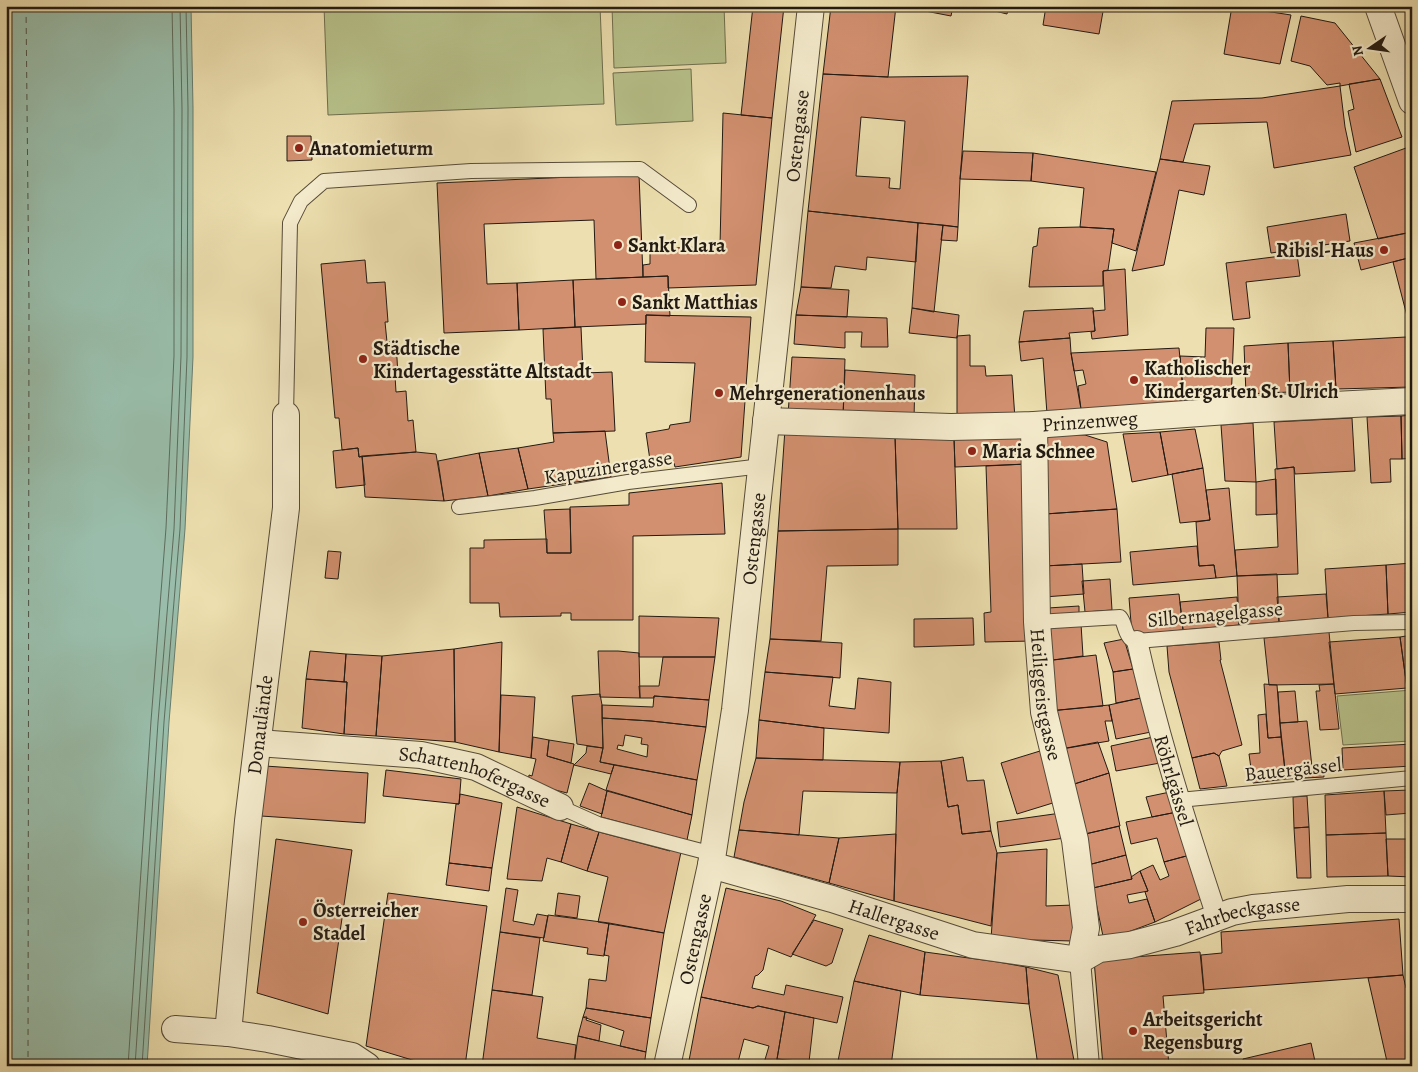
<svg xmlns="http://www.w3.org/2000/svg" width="1418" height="1072" viewBox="0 0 1418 1072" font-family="Alegreya,serif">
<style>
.green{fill:#b8c28b;stroke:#6e6e4e}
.water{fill:#99bdaa;stroke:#6a7c6d}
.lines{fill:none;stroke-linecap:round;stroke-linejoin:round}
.shore{stroke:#5e6c5e;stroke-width:1}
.ferry{stroke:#4c5347;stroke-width:1;stroke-dasharray:6 5;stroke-linecap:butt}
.building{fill:#d29070;stroke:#231a12;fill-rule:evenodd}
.service-casing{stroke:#564b39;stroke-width:16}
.pedestrian-casing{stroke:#564b39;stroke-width:22}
.minor-casing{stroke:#564b39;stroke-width:28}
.service{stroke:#f3eacb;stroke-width:14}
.pedestrian{stroke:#f3eacb;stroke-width:20}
.minor{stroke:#f3eacb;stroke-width:26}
.poi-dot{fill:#8f2418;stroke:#f3eacb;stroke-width:2}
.labels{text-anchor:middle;stroke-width:4.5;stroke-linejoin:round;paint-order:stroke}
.street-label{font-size:20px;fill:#231a12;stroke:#f3eacb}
.poi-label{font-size:20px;font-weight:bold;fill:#231a12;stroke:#f3eacb;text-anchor:start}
</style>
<rect width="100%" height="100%" fill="#eddfaf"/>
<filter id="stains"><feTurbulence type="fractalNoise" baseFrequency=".004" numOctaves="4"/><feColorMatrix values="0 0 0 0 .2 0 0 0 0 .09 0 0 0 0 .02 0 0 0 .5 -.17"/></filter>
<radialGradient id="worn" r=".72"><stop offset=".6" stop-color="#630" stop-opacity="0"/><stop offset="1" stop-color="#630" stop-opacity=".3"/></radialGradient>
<path class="green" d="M324,6H600L604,104L328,115Z
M612,6H724L726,63L614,68Z
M691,69L693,121L616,125L613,73Z
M1412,690V722L1408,723L1410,741L1343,745L1337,696Z"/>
<path class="water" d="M6,6H191L193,108V357L185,529L169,722L147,1066H6Z"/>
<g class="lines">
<path class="shore" d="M128,1066L151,721L166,528L174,356V109L172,6
M135,1066L158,722L174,529L181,356L182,109L180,6
M142,1066L164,722L180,529L187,357L188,108L186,6"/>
<path class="ferry" d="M26,6L29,303L28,1066"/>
</g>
<path class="building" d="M753,6H784L772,118L741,115Z
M831,6H896L888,77L823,74Z
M920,6H953L951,16L920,10Z
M975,6H1009L1007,14Z
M1034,6H1046L1045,11Z
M1046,6H1104L1099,34L1043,25Z
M1232,6L1291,15L1280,64L1224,54Z
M1406,6H1412V24Z
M1301,16L1335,23L1380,79L1340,86V83L1327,85L1310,66L1291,61Z
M823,74L888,77L968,76L960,179L958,227L808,211ZM861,117L905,121L900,189L889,188L890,178L856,176Z
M1380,79L1402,137L1356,152L1348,111L1354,109L1349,84Z
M1340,86L1345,127L1351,155L1274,168L1267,122L1194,124L1183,162L1160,159L1172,101L1262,98Z
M723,113L772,118L756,285L668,288V276L643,277V265L650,264V249L720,246Z
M287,136H311L312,160L287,161Z
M1406,148L1412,166V232L1378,239L1354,167Z
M963,151L1033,153L1031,181L960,179Z
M1033,153L1156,172L1136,251L1112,243L1114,229L1080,227L1084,188L1031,181Z
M1160,159L1210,166L1204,195L1179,190L1164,265L1132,271Z
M639,174L643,277L596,279L594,220L484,224L487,284L517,283L519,330L444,333L437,183Z
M808,211L918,223L916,262L867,257L866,270L835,266L831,288L801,287Z
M1346,214L1350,241L1271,253L1267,227Z
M918,223L943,225L934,312L912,308Z
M943,225L958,227L957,241L941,240Z
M1080,227L1114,229L1108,270L1103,271V286L1029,287L1033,247L1037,246L1039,228Z
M1412,232V257L1361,270L1354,243Z
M1297,254L1300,276L1246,282L1250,318L1233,320L1226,263Z
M1412,257V315L1407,316L1393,262Z
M365,260L367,283L385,282L388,322H385L387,342L396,341L398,376H395L396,392L406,391L408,421L413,420L416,452L359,457L358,448L342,450L339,418H335L321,264Z
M1125,269L1128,335L1092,339L1091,332L1095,331L1093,311L1105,310L1103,271Z
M668,276L670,316L646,315V324L575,327L573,280Z
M573,280L575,327L519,330L517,283Z
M801,287L849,290L847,317L796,315Z
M912,308L959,315L957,338L909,333Z
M1093,308L1095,331L1069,333L1070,338L1019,342L1024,311Z
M646,315L751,317L741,457L675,467L674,463L651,467L646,433L669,429L670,425L690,422L695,363L645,362Z
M796,315L887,318L888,347H861L862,332H845V348L794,344Z
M1412,315V337L1407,316Z
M581,327L583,373L612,372L615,431L553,433L551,399H546L543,329Z
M1206,328H1234L1231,403L1184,401L1180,356L1205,357Z
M970,335V366H985L986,376L1012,375L1015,419H957V336Z
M1406,337L1408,347L1412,346V387L1336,389L1333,341Z
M1070,338L1071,353L1081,409L1047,414L1043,358L1021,361L1019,342Z
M1333,341L1336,389L1290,392L1288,343Z
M1288,343L1290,392L1246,394L1244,346Z
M1179,348L1184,401L1081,409L1078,386L1086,384L1083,370L1074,371L1071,353Z
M792,357L845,359L843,417L788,415Z
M845,370L915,375L914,420L843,417Z
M1412,415V458L1402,459L1401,416Z
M1401,416L1402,459H1390L1391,482L1371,483L1367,417Z
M1352,418L1355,471L1295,474L1294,467L1277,469L1274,422Z
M1253,423L1256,482L1225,481L1221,425Z
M785,429L895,436L898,529L778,531Z
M1195,429L1203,468L1168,475L1160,432Z
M605,431L611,477L528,489L518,448L554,442L553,433Z
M1160,432L1168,475L1132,482L1123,434Z
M1047,434L1085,435L1107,442L1117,509L1045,514Z
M895,436H911V439L954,438L957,529H898Z
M1026,436L1027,464L955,467L954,438Z
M358,448L359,457L362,456L365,485L336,488L333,451Z
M518,448L528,489L488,496L479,453Z
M416,452L436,454L444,501L365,497L362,456Z
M479,453L488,496L444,501L438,461Z
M1027,464L1033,641L985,642L984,613L991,612L986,466Z
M1294,467L1298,574L1237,576L1235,550L1278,547L1275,469Z
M1203,468L1210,520L1180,523L1172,474Z
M1276,479L1277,514L1256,515V482Z
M722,483L725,534L633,536V620H571V613H561V616L500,617L499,603H470V548H484V540L547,539V553H571L570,507L629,505V493Z
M1229,488L1237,576L1216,578L1214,565L1199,566L1196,522L1210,520L1206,490Z
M570,509L571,553H547L544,510Z
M1117,509L1121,562L1044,566L1045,514Z
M898,529V565L827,566L821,641L770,639L778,531Z
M1197,546L1199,566L1214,565L1216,578L1133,585L1130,552Z
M328,551L341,552L338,579L325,578Z
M1412,563V612L1388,614L1386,565Z
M1082,564L1084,594L1044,597V566Z
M1386,565L1388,614L1328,618L1325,569Z
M1277,574L1279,622L1239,625L1237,576Z
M1110,579L1112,610L1085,612L1082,581Z
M1179,594L1183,630L1132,635L1129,598Z
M1326,594L1328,618L1279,622L1277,597Z
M1237,597L1239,625L1183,630L1180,602Z
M1079,606V614L1048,616V608Z
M639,616L719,618L715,657H639Z
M973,618L974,645L914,647V619Z
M1081,624L1083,656L1045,661L1043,626Z
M1329,632L1334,684L1269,685L1264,638Z
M1412,635V687L1407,688L1400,637Z
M1400,637L1407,688L1335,694L1329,642Z
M770,639L842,643L840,678L765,672Z
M1124,639L1133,669L1113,672L1104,643Z
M502,642L499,752L455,742L454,649Z
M1219,642L1221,660H1220L1242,745L1222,751L1219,756L1214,753L1192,758L1169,672L1167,646Z
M454,649L455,742L376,736L382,656Z
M310,651L346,654L344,682L306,679Z
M598,651H618L639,653L640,698L600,697Z
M346,654L382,656L376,736L344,734L347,682H344Z
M1096,655L1103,706L1049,711L1045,661Z
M663,657H715L709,700L654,696V698H640L639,686H659Z
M1133,669L1141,698L1116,703L1113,672Z
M765,672L833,677L829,706L855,709L858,678L891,682L889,733L824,728L759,720Z
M306,679L347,682L344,734L302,728Z
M1264,684L1277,685L1281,737L1268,738Z
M1334,684L1339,729L1320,730L1316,691H1320L1319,685Z
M1295,691L1298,722L1280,723L1278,692Z
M600,694L602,705L603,748L577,744L572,696Z
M501,695L535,697L531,758L499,752Z
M654,696L709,700L706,727L651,721L602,718V705L653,707Z
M1141,698L1151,732L1116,739L1109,705Z
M1109,705L1112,721H1105L1109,741L1056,750L1049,711Z
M1266,714L1268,738L1281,737L1286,779L1253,783L1249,754L1260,753L1258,715Z
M602,718L651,721L706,727L697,780L600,762L603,748ZM625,735L642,738L641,744L648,745L647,757L617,749L618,745L623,746Z
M759,720L824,728L823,760L756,758Z
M1307,721L1312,767L1323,766L1324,777L1286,779L1280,723Z
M533,737L549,740L547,756L574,764L567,793L528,783L529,775L532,776L536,759L531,758Z
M1153,737L1160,763L1116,771L1111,746Z
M549,740L574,744L571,763L547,756Z
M1098,742L1109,773L1068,786L1056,750Z
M1412,744V766L1343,770L1342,748Z
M587,746L603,748L600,762L614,765L611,774L574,765L586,753Z
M1040,751L1056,802L1017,814L1001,763Z
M1214,753L1219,756L1227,786L1200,789L1192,758Z
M963,757L967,781L984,780L991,831L962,834L958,805L948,807L941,761Z
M756,758L900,762L897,793L803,791L799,835L739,830L744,802Z
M941,761L948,807L958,805L962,834L991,831L997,853L991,926L894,901L897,793L900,762Z
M614,765L697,780L692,815L606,790Z
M265,766L368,773L365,823L261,816Z
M386,770L461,779L459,804L383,796Z
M1109,773L1120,826L1081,835L1068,786Z
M589,783L607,791L602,814L580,806Z
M1410,790L1411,813L1386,815L1384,791Z
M607,791L692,815L687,840L601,817Z
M1384,791L1386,833L1326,835L1325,795Z
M1170,792L1177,812L1152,817L1146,797Z
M460,794L502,803L492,868L449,863L456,804H459Z
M1307,796L1309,827L1294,828L1293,797Z
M517,807L571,824L561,862L547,858L542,881L507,879Z
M1177,812L1190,855L1164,862L1157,838L1131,844L1126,822Z
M1061,813L1065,838L1000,847L997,822Z
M571,824L599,832L587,871L561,862Z
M1119,826L1126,855L1088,865L1081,835Z
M1309,827L1311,878H1297L1294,828Z
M739,830L839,838L829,883L734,857Z
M599,832L670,851V848L681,852L664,933L598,922L608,877L587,871Z
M1386,833L1388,876L1327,877L1326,835Z
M896,834L894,901L829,883L839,838Z
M276,839L352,850L328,1014L257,993Z
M1386,839H1412V877L1388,876Z
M1047,849L1046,906L1074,905L1073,941L991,939L997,853Z
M1126,855L1132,879L1093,888L1088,865Z
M1190,855L1205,897L1155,922L1145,892L1148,891L1140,871L1153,865L1160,880L1169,876L1164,862Z
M449,863L492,868L489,891L446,885Z
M1140,871L1148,891L1127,895L1129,903L1147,899L1155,922L1104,941L1093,888L1132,879L1131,877Z
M506,888L518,890L513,921L534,925L537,914L548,916L544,938L500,932Z
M726,888L781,901L816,915L791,957L768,948L763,970L758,975L755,976L752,988L784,995L786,985L843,997L837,1023L758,1006L753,1008L701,997Z
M388,893L487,906L465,1066H432L366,1046Z
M558,893L580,896L577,918L555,915Z
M548,915L609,923L604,956L587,954L588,948L543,941Z
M1399,919L1403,975L1204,990L1201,955L1222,953L1221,932Z
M814,920L843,929L832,963L826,966L792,954Z
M609,923L664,933L651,1018L586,1008L589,979L606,981L609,956L604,955Z
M500,932L540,938L532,995L492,990Z
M869,935L925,952L920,995L854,981Z
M925,952L998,962L1026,967L1029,1004L920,995Z
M1200,952L1204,993L1163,996L1169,1066H1103L1094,960Z
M1026,967L1058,975L1075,1066H1038L1029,1004Z
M1403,975L1406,988L1412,987V1066H1388L1368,978Z
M854,981L901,991L891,1066H837Z
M492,990L543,997L537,1038L576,1045L574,1066H482Z
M701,997L753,1008L758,1006L785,1012L776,1065L764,1063L769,1046L744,1039L737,1066H686H688Z
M586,1008L651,1018L646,1052L620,1046L624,1031L583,1017Z
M785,1012L814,1018L809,1062L777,1059Z
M583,1017H587L586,1020L601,1025L599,1041L578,1036Z
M578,1036L646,1052L644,1066H574Z
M1311,1043L1316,1066H1244L1243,1059Z
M764,1063L776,1065L783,1066H764Z"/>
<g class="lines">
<g class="service-casing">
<path id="service" d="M286,415L290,223L301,201L324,181L471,171L640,169L689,205
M459,507L535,498L628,482L762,466
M1037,622L1120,617C1126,624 1124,634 1132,640L1137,641L1354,623L1412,622
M1179,800L1412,778
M560,807L598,824L713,854"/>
</g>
<g class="pedestrian-casing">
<g id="pedestrian">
<path id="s1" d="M1137,641C1158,735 1187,826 1217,917"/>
<path d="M1080,960L1089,1066"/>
</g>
</g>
<g class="minor-casing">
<g id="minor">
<path d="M1378,6L1412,101"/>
<path id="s2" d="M766,421L951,427L1034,425L1255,409L1412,401"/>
<path id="s3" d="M1034,425L1037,622L1044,712L1075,840L1086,928L1080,960"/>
<path id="s4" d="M258,743L421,755L476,767L560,807"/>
<path id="s5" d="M711,865L832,899L973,945L1080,960"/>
<path id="s6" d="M1080,960L1099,949L1130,945L1175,933L1232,912L1253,908L1348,899H1412"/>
<path d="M175,1029L228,1033L268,1039L352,1056L367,1066"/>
<path id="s7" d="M228,1033L248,821L286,508V415"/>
<path id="s8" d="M667,1066L711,865L735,710L811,6"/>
</g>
</g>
<use href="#service" class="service"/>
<use href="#pedestrian" class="pedestrian"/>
<use href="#minor" class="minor"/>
</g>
<g class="poi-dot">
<circle cx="299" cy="148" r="5"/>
<circle cx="618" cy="245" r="5"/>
<circle cx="1384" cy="250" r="5"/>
<circle cx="622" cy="302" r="5"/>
<circle cx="363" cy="359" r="5"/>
<circle cx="1134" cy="380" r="5"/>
<circle cx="719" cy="393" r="5"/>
<circle cx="972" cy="451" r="5"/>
<circle cx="303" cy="922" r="5"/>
<circle cx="1133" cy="1031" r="5"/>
</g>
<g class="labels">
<g class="street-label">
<text dy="7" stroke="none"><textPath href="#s8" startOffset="940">Ostengasse</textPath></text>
<text dy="7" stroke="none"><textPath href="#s2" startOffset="324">Prinzenweg</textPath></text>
<text transform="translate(608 467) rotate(-9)" y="7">Kapuzinergasse</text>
<text dy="7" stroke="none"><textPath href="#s8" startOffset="535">Ostengasse</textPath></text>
<text transform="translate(1215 614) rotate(-5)" y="7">Silbernagelgasse</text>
<text dy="7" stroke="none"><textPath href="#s3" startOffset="270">Heiliggeistgasse</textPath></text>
<text dy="7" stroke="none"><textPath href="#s7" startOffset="310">Donaulände</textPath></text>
<text transform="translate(1293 769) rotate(-6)" y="7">Bauergässel</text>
<text dy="7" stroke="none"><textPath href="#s4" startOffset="221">Schattenhofergasse</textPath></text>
<text dy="7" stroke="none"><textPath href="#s1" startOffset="144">Röhrlgässel</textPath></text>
<text dy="7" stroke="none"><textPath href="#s6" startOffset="170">Fahrbeckgasse</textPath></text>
<text dy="7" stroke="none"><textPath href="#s5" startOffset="191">Hallergasse</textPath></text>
<text dy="7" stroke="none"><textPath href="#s8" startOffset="130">Ostengasse</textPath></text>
</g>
<g class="poi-label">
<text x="309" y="155">Anatomieturm</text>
<text x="628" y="252">Sankt Klara</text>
<text x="1374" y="257" text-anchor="end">Ribisl-Haus</text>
<text x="632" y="309">Sankt Matthias</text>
<text x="373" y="355">Städtische<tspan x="373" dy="23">Kindertagesstätte Altstadt</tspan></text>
<text x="1144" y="375">Katholischer<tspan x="1144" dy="23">Kindergarten St. Ulrich</tspan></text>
<text x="729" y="400">Mehrgenerationenhaus</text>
<text x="982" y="458">Maria Schnee</text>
<text x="313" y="917">Österreicher<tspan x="313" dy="23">Stadel</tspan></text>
<text x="1143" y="1026">Arbeitsgericht<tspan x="1143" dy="23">Regensburg</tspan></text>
</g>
</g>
<rect width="1418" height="1072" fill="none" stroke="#eddfaf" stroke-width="25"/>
<rect x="8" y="8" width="1403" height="1057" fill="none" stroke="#231a12" stroke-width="2.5"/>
<rect x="12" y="12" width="1393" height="1047" fill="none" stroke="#231a12"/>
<g transform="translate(1370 48) rotate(257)" stroke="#f3eacb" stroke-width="4" paint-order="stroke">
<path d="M0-4L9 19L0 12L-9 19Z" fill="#231a12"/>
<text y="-8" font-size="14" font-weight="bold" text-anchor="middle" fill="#231a12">N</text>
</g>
<rect width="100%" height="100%" filter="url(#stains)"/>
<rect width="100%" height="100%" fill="url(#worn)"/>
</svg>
